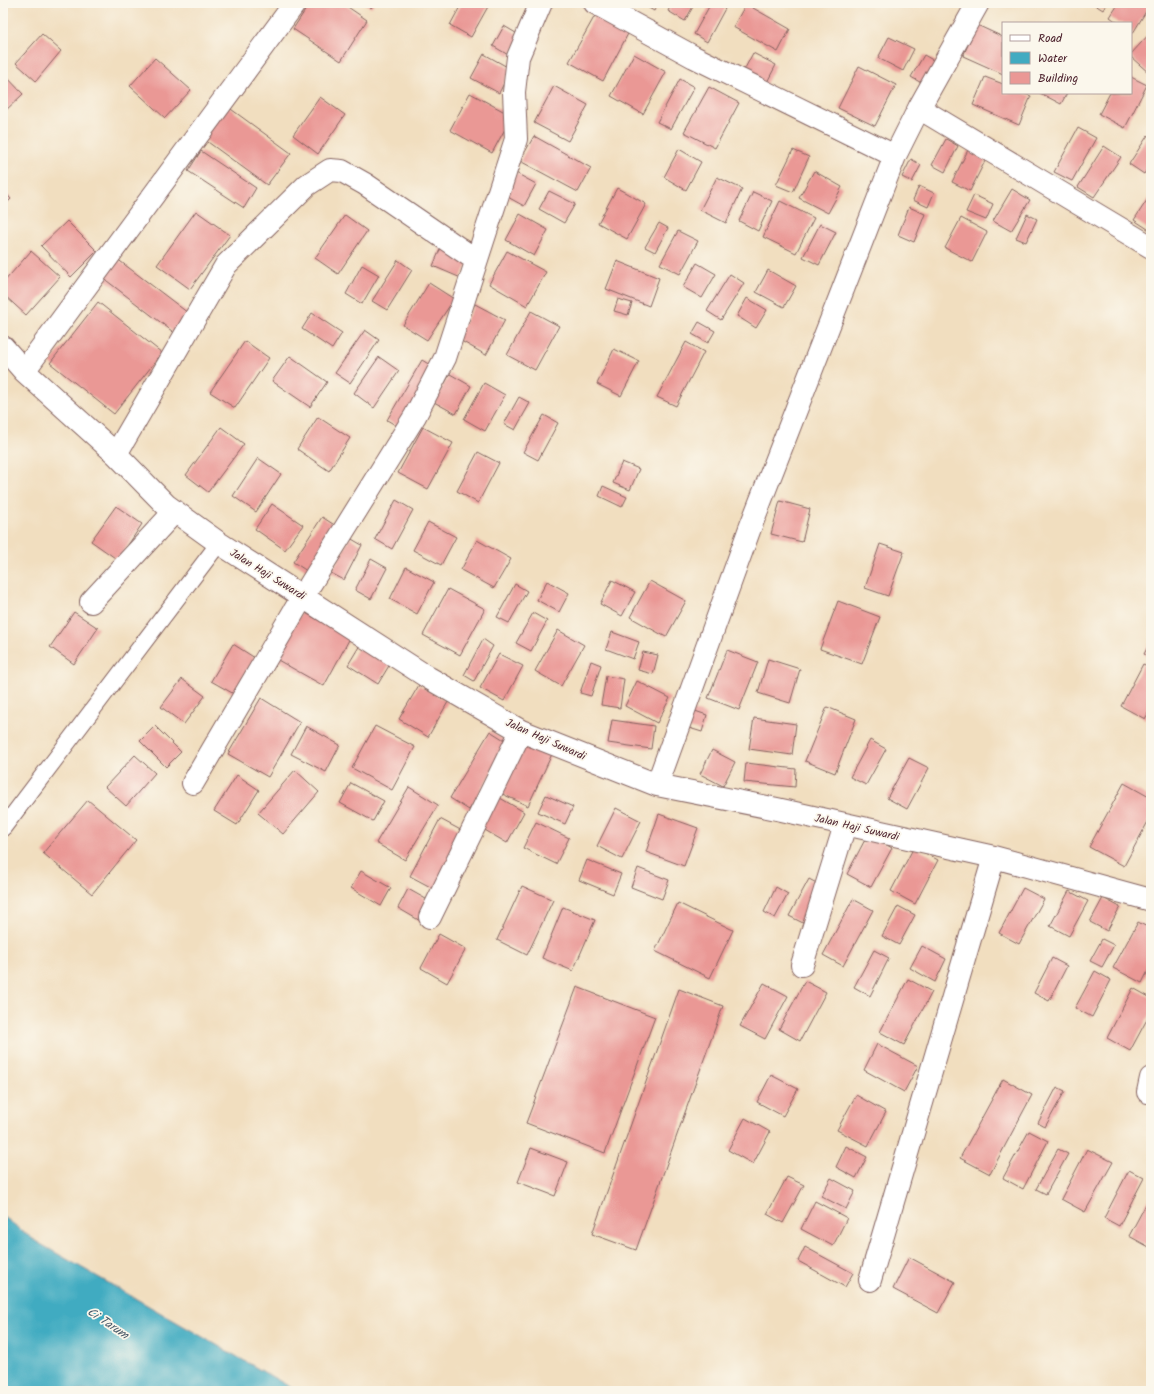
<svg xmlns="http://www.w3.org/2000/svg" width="1154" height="1394" viewBox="0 0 1154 1394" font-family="Kalam,sans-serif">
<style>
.water{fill:#41abc1;stroke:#466576}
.building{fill:#ea9895}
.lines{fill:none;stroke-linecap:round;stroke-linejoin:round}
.lane-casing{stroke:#84625f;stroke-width:18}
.street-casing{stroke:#84625f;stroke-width:24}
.lane{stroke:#fff;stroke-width:16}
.street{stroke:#fff;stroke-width:22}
.labels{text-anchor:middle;stroke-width:3.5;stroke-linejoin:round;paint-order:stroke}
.street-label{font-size:11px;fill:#4a1f2b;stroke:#fbf7ec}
.water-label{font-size:12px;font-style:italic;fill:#465767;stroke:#fbf7ec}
</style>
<rect width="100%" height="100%" fill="#fbf7ec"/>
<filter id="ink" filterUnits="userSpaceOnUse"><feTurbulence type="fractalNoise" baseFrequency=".025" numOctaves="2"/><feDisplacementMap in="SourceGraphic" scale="8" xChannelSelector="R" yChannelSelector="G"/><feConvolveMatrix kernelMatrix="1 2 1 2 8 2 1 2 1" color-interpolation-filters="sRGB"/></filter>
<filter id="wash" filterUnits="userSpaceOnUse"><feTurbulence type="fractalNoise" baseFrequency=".012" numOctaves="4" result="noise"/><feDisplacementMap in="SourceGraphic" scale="16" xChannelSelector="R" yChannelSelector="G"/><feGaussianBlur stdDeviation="0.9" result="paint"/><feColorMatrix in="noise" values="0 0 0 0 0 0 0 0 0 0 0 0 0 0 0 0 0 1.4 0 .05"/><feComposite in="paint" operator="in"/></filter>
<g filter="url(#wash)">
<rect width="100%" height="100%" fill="#f1debf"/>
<path class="water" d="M3,1216L37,1242L297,1391H3Z"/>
<g id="blocks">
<path class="building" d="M310,3H342L367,20L341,61L293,29Z
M365,3H375L371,8Z
M462,3H490L471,37L450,25Z
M640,3H658L654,11Z
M672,3H695L685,21L668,11Z
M711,3H728L707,42L694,34Z
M1092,3H1107L1103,10Z
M1119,3H1151L1133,33L1131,32V23H1118L1110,17Z
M746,4L790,29L778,52L733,27Z
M597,12L630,30L603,81L569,62Z
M977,25L1003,37V74L963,56Z
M504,26L521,36L510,56L493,46Z
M1151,32V71L1149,73L1131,57V54Z
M42,34L61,51L36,81L16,63Z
M889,37L914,49L903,71L878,58Z
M753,53L776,65L765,86L742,74Z
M484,54L511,69L499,93L471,78Z
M634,54L666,72L643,114L611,96Z
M924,55L938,63L925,85L911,77Z
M155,58L191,90L165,118L130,86Z
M859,66L896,85L875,126L838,108Z
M3,73L23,94L4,112L3,111Z
M985,77L1003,84V93H1023L1031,96L1019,125L973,105Z
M1131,77L1147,85L1125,128L1099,114L1110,93H1131Z
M680,79L694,87L671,129L657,122Z
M554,86L588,105L568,141L534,123Z
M709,87L739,103L715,148L684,132Z
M470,93L512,116L492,153L450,130Z
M1040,93H1067L1061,104Z
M320,97L345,115L318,154L293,135Z
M224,104L291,153L267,185L201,137Z
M1078,128L1096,138L1072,181L1054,172Z
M1148,135L1151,138V163L1144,174L1129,164Z
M534,136L591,168L578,192L520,161Z
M946,139L958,146L945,172L932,165Z
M1104,146L1121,157L1094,197L1078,187Z
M679,149L701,162L686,190L664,177Z
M793,150L809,157L793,192L776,185Z
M968,150L986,159L970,191L952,182Z
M201,151L256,188L244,208L188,171Z
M911,159L921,165L912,182L902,177Z
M814,171L842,187L828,213L799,198Z
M516,173L536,184L524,206L504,195Z
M717,177L742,189L726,223L700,210Z
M919,186L934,193L928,207L913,200Z
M617,188L646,204L627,239L598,223Z
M1012,189L1030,200L1011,231L993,221Z
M3,190L11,199L3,207Z
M549,191L575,204L564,223L539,209Z
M753,192L772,201L758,231L739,221Z
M1151,194V231L1134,220Z
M974,195L993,204L986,220L966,212Z
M780,201L814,218L796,253L763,237Z
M909,207L925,214L914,242L898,235Z
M196,211L230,235L190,289L157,265Z
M520,214L548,230L534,256L506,240Z
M1027,214L1037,219L1026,242L1016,238Z
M345,215L367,231L338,274L315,258Z
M961,218L987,232L972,262L945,248Z
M67,221L97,251L71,277L41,246Z
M659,223L668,228L655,252L645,247Z
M820,224L836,232L819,265L803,257Z
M678,231L698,241L680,274L660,264Z
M441,247L469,259L461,278L433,266Z
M31,251L60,277L26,315L3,294V283Z
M507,251L546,272L527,306L489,284Z
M112,255L192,316L177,335L98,274Z
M398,260L412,270L387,310L372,301Z
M617,261L659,278L649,306L606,289Z
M697,263L716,274L702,298L683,287Z
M362,265L379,275L362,304L346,294Z
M768,270L796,286L784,307L756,292Z
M730,274L744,283L721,320L707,311Z
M429,283L454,299L427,340L403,325Z
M747,298L767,310L756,328L737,316Z
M618,299L632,303L628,315L614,311Z
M98,302L162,353L114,414L50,363Z
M475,304L505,320L486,355L456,338Z
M531,311L559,326L535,370L507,355Z
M312,313L342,333L332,349L302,329Z
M699,322L715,331L708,343L692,334Z
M365,330L379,340L350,383L335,373Z
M245,341L269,358L235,408L210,392Z
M686,342L704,352L676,406L657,397Z
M614,349L639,361L621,396L597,384Z
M290,356L327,382L310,407L272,381Z
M379,357L399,371L374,408L354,393Z
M422,360L438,370L402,429L387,420Z
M450,374L471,386L456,414L434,402Z
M484,383L505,395L485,431L464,419Z
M519,397L530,403L515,430L504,424Z
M544,415L558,423L538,460L523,452Z
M318,417L350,438L329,471L297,449Z
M221,427L244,444L208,492L186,475Z
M423,427L453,443L428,489L398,473Z
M478,452L499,463L478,503L457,491Z
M258,458L281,474L256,512L233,496Z
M622,462L639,469L630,490L613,483Z
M603,486L627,497L622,507L599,496Z
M396,500L413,510L392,549L375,539Z
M780,501L810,509L802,542L771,534Z
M272,504L303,525L285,550L255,529Z
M116,506L142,524L118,560L91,541Z
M322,517L336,526L307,571L293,562Z
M428,522L456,537L441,565L413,550Z
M350,538L362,545L344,580L331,573Z
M477,540L511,559L494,588L461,570Z
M880,544L904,552L888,596L865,588Z
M371,559L387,568L371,599L355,590Z
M406,567L434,582L417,614L390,599Z
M612,580L635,592L622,616L600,604Z
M547,581L569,593L559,612L537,600Z
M650,581L686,601L666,637L630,617Z
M515,584L527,591L509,623L497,617Z
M448,589L485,609L460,655L423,635Z
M838,601L880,617L862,664L820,649Z
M302,611L350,638L324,686L276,659Z
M74,612L98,628L74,664L50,647Z
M533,613L547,621L531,651L516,643Z
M558,630L584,645L561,686L535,671Z
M612,632L639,642L633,659L606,649Z
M483,639L493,646L474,681L464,675Z
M1151,641V658L1144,654Z
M233,644L255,658L234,694L211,681Z
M360,645L390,664L378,684L348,665Z
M727,650L758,662L739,710L708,698Z
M643,652L658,655L653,674L638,670Z
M499,654L523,666L504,701L480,688Z
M768,659L800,669L790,703L758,693Z
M591,661L601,665L591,696L580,693Z
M1143,664L1151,668V708L1145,719L1121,706Z
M606,676L624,679L620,708L601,705Z
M182,679L205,696L184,724L161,707Z
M637,681L670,698L657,723L625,706Z
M419,685L448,702L428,737L399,719Z
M261,698L300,722L268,777L228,754Z
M827,707L856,719L835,773L805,761Z
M692,710L707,715L702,732L686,727Z
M754,718L796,724L792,755L749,749Z
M612,720L654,726L651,749L608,743Z
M155,726L181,752L166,767L140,741Z
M306,726L340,745L326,772L291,754Z
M375,726L415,747L392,790L352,768Z
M490,731L509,743L469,810L450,798Z
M522,740L552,754L528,806L498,792Z
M870,740L886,749L866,785L850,777Z
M712,750L735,762L723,786L700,774Z
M135,755L155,773L126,806L105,787Z
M909,758L929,768L907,809L887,798Z
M746,763L796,769L795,787L744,782Z
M295,770L319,792L283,834L258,813Z
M237,775L259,790L237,825L214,811Z
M351,783L384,801L373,821L340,803Z
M1124,783L1151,798V816L1124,866L1089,847Z
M409,787L438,805L405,860L376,843Z
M495,795L524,812L507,843L478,826Z
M546,795L573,807L565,824L538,812Z
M88,800L136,840L92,894L43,853Z
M616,808L641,821L622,859L597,846Z
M659,814L698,828L684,866L646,852Z
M440,819L468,834L438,891L410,876Z
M536,822L569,838L556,864L523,848Z
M868,834L892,848L871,887L847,874Z
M914,847L938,860L915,904L891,891Z
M587,860L621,874L613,894L579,880Z
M638,868L669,880L662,899L631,887Z
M361,871L391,888L381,906L351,888Z
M809,879L824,887L805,924L789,916Z
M522,886L553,900L527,955L497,940Z
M776,887L788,894L775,918L764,912Z
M1023,888L1044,899L1019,944L999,933Z
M408,889L433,903L422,922L398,908Z
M1069,891L1088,901L1069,936L1050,926Z
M1103,898L1120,907L1107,931L1090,922Z
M853,899L873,910L843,966L823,955Z
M678,903L733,930L710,978L655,951Z
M898,906L915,915L899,945L882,936Z
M563,907L595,920L573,971L542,958Z
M1138,922L1151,929V965L1142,983L1113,968Z
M439,934L466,949L447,983L421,968Z
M1102,939L1114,945L1102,967L1090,961Z
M922,946L946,959L935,982L910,968Z
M874,950L889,958L870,996L854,987Z
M1052,958L1067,966L1049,1001L1034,993Z
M1095,971L1111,980L1092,1017L1075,1008Z
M908,979L932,992L904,1045L880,1032Z
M805,981L826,992L800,1041L779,1029Z
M764,983L788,996L765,1039L740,1026Z
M577,987L655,1017L605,1153L526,1123Z
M1133,988L1151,998V1012L1130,1051L1107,1038Z
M679,989L723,1006L636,1250L592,1234Z
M877,1044L918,1066L904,1092L864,1070Z
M771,1075L798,1089L783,1116L757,1102Z
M1003,1079L1032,1095L990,1174L960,1158Z
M1057,1087L1065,1091L1045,1127L1038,1123Z
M856,1095L886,1112L868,1146L837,1130Z
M745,1118L770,1132L753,1164L728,1150Z
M1029,1131L1048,1141L1023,1189L1003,1178Z
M846,1146L867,1157L856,1178L836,1167Z
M531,1148L568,1162L555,1196L518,1182Z
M1058,1149L1068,1154L1046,1194L1036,1189Z
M1087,1149L1113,1162L1085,1212L1061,1199Z
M1129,1170L1144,1178L1119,1226L1104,1218Z
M787,1177L804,1185L783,1223L767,1214Z
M831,1178L855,1191L846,1209L821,1196Z
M1151,1195V1248L1129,1236Z
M815,1201L847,1218L833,1246L801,1229Z
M805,1247L853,1273L845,1287L798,1261Z
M909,1257L955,1282L938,1313L893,1289Z"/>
</g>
</g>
<g filter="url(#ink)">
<use href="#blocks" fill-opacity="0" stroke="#84625f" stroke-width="1"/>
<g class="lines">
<g class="lane-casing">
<path id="lane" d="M3,828L219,543"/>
</g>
<g class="street-casing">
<path id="street" d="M595,3L694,57L895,156
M919,108L1151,247
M3,347L24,371L116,454L166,505L219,543L429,678L521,731L657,785L777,809L994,857L1151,900
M24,371L295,3
M116,454L226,265L307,185L330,170L342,171L365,184L476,260
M91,602L175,511
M193,783L303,596L415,416L445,358L516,139L514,92L518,57L541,3
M657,785L750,528L895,156L919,108L978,3
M430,917L521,731
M802,965L845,825
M1148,1092L1151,1078
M870,1280L994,857"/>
</g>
<use href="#lane" class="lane"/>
<use href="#street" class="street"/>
</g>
</g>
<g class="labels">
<g class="street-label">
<text transform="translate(268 574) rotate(32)" y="4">Jalan Haji Suwardi</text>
<text transform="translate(546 739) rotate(24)" y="4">Jalan Haji Suwardi</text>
<text transform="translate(857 827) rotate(13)" y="4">Jalan Haji Suwardi</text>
</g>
<g class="water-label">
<text transform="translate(108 1323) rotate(34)" y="4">Ci Tarum</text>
</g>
</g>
<rect width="1154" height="1394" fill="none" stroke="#fbf7ec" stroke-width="16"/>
<rect x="1002" y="22" width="130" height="72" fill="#fbf7ec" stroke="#b4a19f"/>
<rect x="1010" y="35" width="20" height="6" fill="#ffffff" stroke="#b4a19f"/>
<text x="1038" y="42" font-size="12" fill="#4a1f2b">Road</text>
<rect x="1010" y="52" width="20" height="12" fill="#41abc1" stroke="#b4a19f"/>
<text x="1038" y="62" font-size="12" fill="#4a1f2b">Water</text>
<rect x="1010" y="72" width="20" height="12" fill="#ea9895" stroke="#b4a19f"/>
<text x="1038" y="82" font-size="12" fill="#4a1f2b">Building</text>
</svg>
